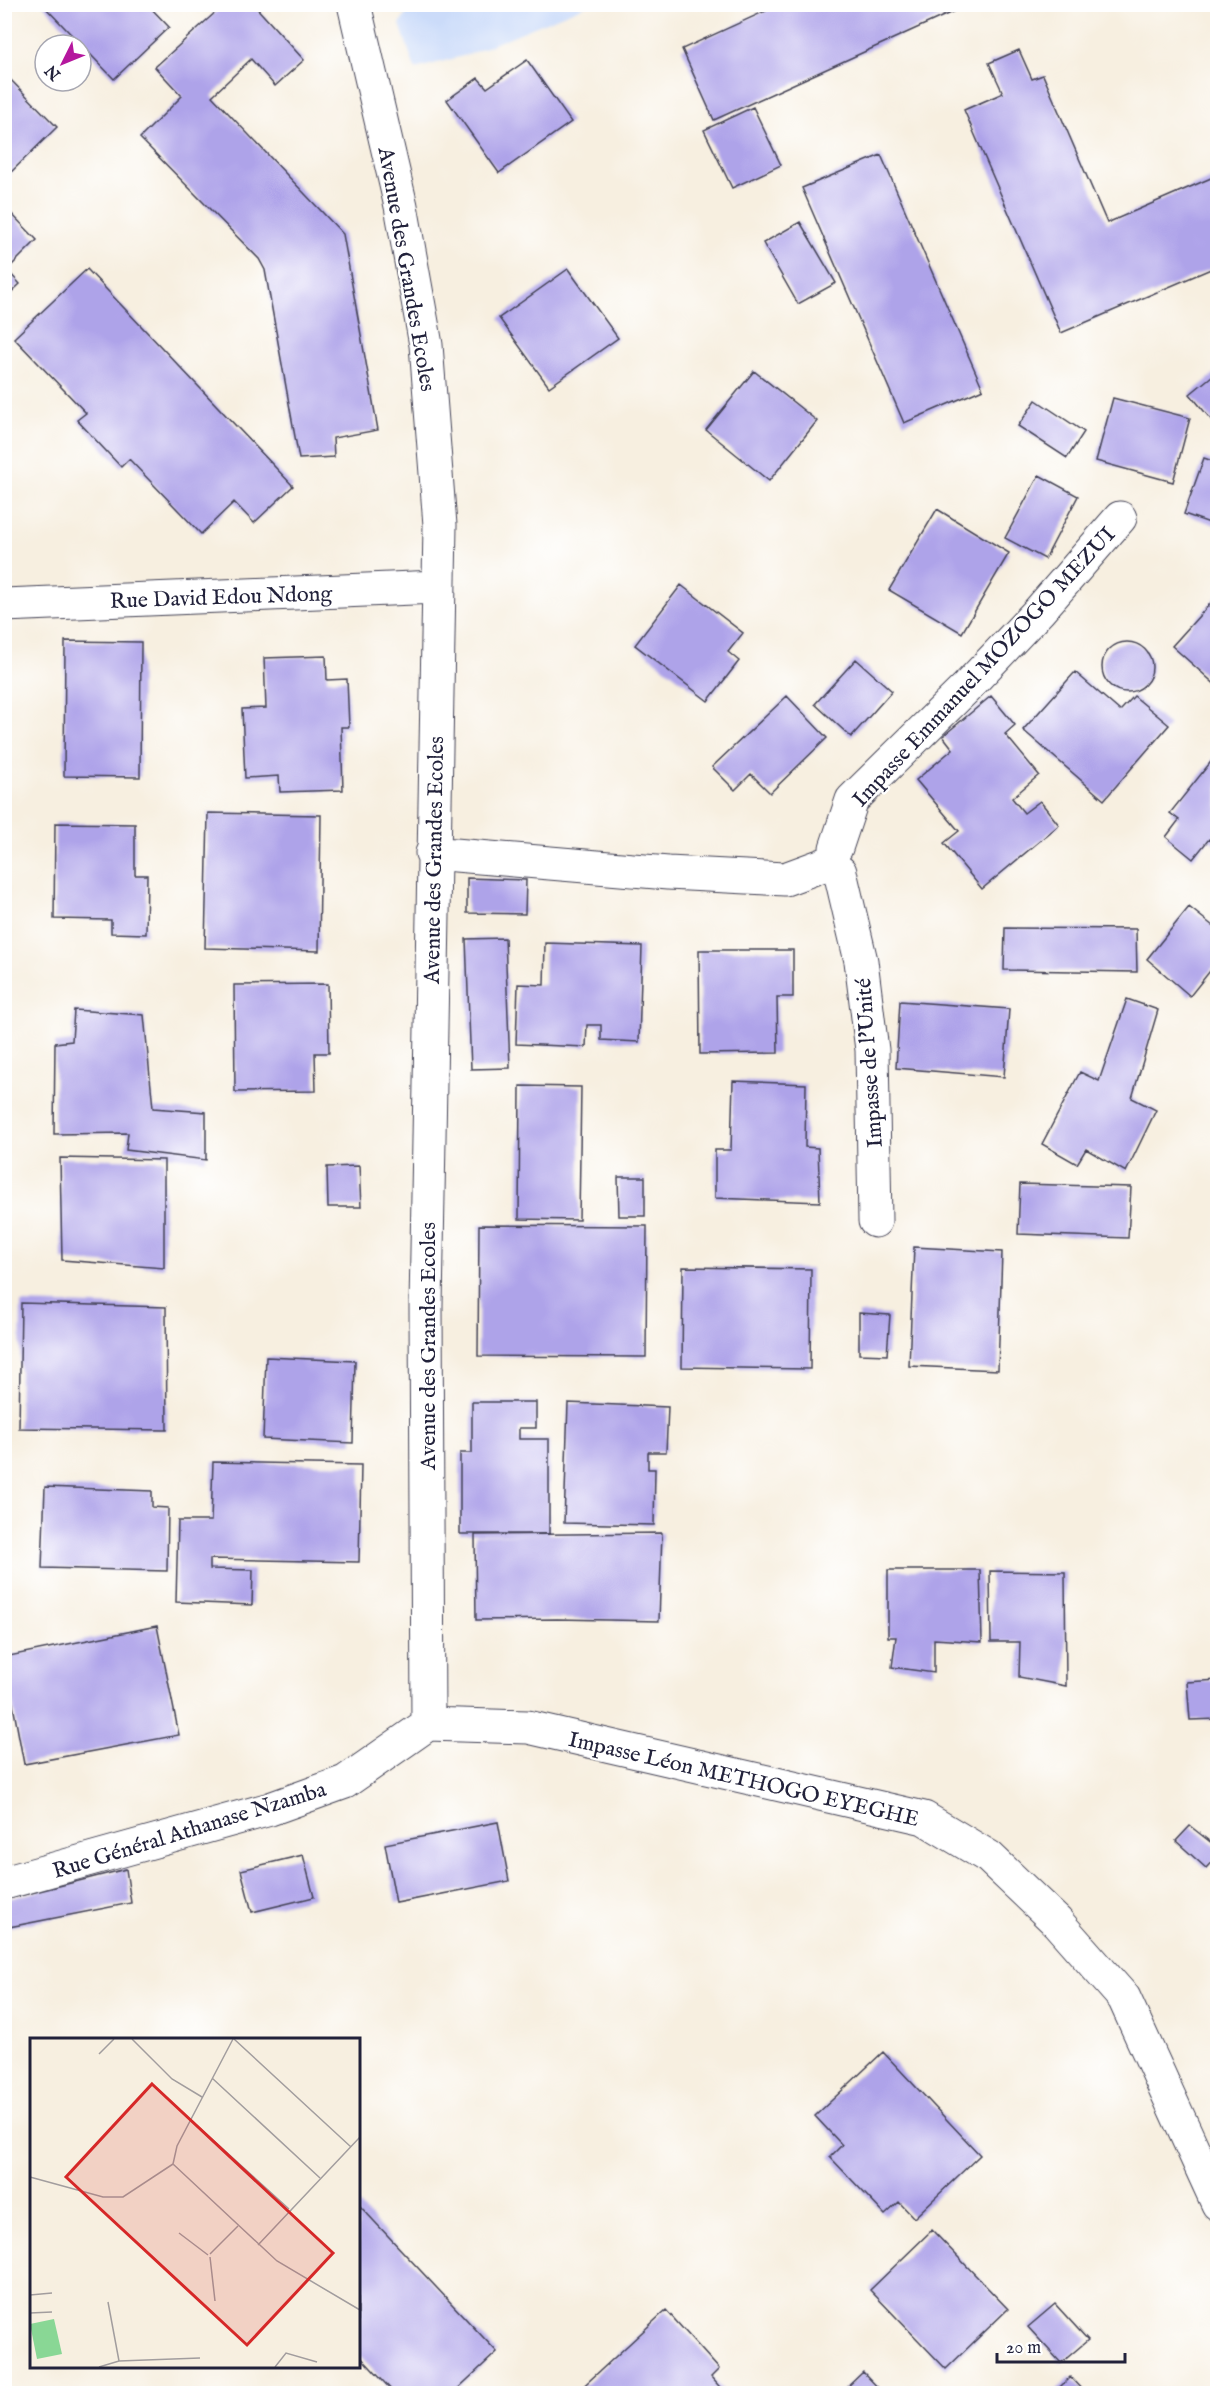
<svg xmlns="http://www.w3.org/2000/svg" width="1222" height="2398" viewBox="0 0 1222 2398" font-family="'IM FELL English',serif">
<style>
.built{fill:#cbdbf9}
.building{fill:#aea3e9}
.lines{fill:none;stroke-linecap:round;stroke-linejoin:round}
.minor-casing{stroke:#424154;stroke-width:35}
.minor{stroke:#fff;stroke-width:33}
.labels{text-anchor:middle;stroke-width:4.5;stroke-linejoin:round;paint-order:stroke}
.street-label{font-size:22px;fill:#22223b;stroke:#fff}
.inset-road{fill:none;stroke:#a29d9e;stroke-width:1.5}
.view{fill:#d62828;fill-opacity:0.15;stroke:#d62828;stroke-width:3}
.inset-edge{fill:none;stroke:#22223b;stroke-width:3}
</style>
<rect width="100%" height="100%" fill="#fff"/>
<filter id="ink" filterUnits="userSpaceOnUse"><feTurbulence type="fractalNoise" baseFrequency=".0167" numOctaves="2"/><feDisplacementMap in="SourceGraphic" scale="12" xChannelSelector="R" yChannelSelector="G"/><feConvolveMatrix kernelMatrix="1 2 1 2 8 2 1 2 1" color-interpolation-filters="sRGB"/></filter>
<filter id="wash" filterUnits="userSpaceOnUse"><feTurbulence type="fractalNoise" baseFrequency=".008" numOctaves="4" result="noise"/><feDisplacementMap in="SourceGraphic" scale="24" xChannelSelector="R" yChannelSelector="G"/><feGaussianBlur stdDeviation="1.35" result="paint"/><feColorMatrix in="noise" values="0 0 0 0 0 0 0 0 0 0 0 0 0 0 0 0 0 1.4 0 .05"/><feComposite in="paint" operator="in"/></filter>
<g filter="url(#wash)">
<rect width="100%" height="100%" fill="#f7efe0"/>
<path class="built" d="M412,5V4L587,5L467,55L415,69L400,24Z"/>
<g id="blocks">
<path class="building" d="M42,4H147L169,27L114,79Z
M213,4H253L304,60L275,86L251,59L212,96L343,234L378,430L333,438L334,457L299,459L265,270L259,259L140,138L182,96L155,67L218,10Z
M781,4H970L714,120L682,49Z
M1019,50L1032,79L1043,75L1107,223L1218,175V266L1061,333L964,110L1003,93L989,63Z
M527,60L571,122L499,173L447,100L478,78L487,88Z
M4,73L57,127L4,179Z
M753,107L781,165L732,188L704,130Z
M881,155L983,389L904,423L802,188Z
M6,208L37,240L7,270L20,284L4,299Z
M800,222L836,283L798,304L763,243Z
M87,269L293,486L254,523L234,502L201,534L129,459L121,467L77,420L86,413L14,338Z
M568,269L618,338L549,387L499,318Z
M754,371L817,421L769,481L706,430Z
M1218,371V428L1190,394Z
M1113,398L1190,418L1173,482L1096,461Z
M1036,400L1084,432L1067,458L1018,426Z
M1204,458L1218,463V526L1184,514Z
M1039,475L1078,496L1045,559L1005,538Z
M937,509L1009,553L962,633L889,590Z
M681,585L743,633L728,652L739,661L708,701L635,645Z
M1218,595V687L1172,646Z
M65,641L141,642L140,777L64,776Z
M1102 667a25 25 0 1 1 50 0a25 25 0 1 1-50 0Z
M326,656L327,680L347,679L349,727H341L343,790L280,792L279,776L245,778L242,709L266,708L264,658Z
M856,659L892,691L851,737L815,704Z
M1075,672L1120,711L1134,696L1169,725L1104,800L1023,730Z
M787,696L827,738L770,793L751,774L735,790L712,767Z
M991,696L1015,725L1005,734L1039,775L1012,798L1024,813L1040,801L1059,825L982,889L944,843L959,831L916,780L953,749L943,736Z
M1218,753V846L1209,839L1193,859L1166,837L1179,820L1170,813Z
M208,813L321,815L319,951L205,948Z
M55,823L135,824V875H147L146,934L111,933V920L54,919Z
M467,878L526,880L525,914L467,913Z
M1189,907L1218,930V961L1190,996L1147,959Z
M1005,928L1136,929L1137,972L1004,970Z
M505,938L510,1068L471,1069L466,939Z
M545,943L642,946L639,1042L601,1040V1025H587L586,1047L516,1044L518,984L544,985Z
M699,950H793V997H777L778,1053L700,1054Z
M328,984L329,1053H315L316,1091L235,1092L234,985Z
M1127,999L1158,1010L1132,1098L1156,1110L1126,1172L1086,1149L1077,1164L1042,1144L1080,1072L1099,1081Z
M900,1001L1009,1009L1004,1077L896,1068Z
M74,1010L144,1015L153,1108L206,1112V1160L126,1150L128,1133L54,1134L55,1043L72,1041Z
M733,1081L806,1084L805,1147L818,1148L820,1202L715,1198V1150H731Z
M520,1086L581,1087L579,1220L519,1219Z
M60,1158L164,1160V1268L62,1260Z
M359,1166L361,1207H328L327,1167Z
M618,1177H645V1216H619Z
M1020,1184L1131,1187L1128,1238L1018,1234Z
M479,1225L647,1226L646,1357L478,1356Z
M914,1247L1002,1252L998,1370L909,1366Z
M683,1267L811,1269L810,1369L682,1367Z
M21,1303L166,1307L167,1430L19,1428Z
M859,1313L890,1315L887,1355L859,1354Z
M266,1357L355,1361L353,1443L263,1439Z
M472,1402H536V1428H519V1439H549V1534H460V1453H472Z
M568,1403L668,1407L666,1452H648V1469H655L654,1525L564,1523Z
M213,1462L361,1465L359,1562L210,1559V1569L253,1570L252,1605L176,1602L178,1521H211Z
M45,1487L152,1491V1507L168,1508L167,1571L42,1568Z
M662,1533L659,1621L557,1619L476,1620L475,1535Z
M888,1570H980L982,1642L934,1639V1673L892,1667L896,1637H888Z
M990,1571L1065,1572L1066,1686L1019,1677L1020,1642H991Z
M157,1626L179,1735L24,1764L4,1657Z
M1218,1680V1719L1190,1720L1187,1682Z
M498,1822L509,1881L396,1903L385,1844Z
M1190,1826L1218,1848V1855L1206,1868L1176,1841Z
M303,1855L314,1897L252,1912L241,1870Z
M126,1869L131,1903L4,1928V1900Z
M883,2052L980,2155L914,2218L899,2202L885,2215L830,2157L842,2145L815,2116Z
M358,2204L497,2352L452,2394H395L358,2354Z
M932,2230L1008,2309L946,2369L870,2290Z
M1055,2304L1088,2340L1061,2363L1028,2327Z
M666,2310L719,2369L711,2377L726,2394H575Z
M863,2372L884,2394H840Z
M1070,2377L1086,2394H1053Z"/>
</g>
</g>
<g filter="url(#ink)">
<use href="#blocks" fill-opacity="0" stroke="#424154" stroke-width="1.5"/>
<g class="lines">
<g class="minor-casing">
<path id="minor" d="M354,4L401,206L426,345L440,525L426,1306L428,1724
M4,605L437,587
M836,848L852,800L965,689L1039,611L1120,518
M432,853L668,873L785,879L823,865
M840,872L861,961L872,1050L875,1221
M428,1724L528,1727L924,1818L989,1857L1057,1922L1124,1998L1218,2204
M4,1883L270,1809L345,1782L428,1724"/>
</g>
<use href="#minor" class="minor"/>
</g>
</g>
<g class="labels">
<g class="street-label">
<text transform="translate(408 269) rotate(80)" y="8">Avenue des Grandes Ecoles</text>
<text transform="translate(221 596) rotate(-2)" y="8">Rue David Edou Ndong</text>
<text transform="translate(983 666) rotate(-47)" y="8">Impasse Emmanuel MOZOGO MEZUI</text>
<text transform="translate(433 860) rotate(-89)" y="8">Avenue des Grandes Ecoles</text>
<text transform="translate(868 1063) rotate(-94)" y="8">Impasse de l'Unité</text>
<text transform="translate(427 1346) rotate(-90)" y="8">Avenue des Grandes Ecoles</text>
<text transform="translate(744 1778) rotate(13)" y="8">Impasse Léon METHOGO EYEGHE</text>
<text transform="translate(189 1829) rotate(-17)" y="8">Rue Général Athanase Nzamba</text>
</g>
</g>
<g transform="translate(30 2038)">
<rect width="330" height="330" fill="#f7efe0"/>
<path d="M24,281L32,316L7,321L0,286Z" fill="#89d795"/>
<path class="inset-road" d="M102,1L142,41L172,59M204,1L321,109M69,16L84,1M182,40L290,140M161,82L259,171M143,126L247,223L330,272M143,126L147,108L203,1M0,139L73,159H93L143,126M149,195L178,217M228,207L330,99M180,216L208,188M180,219L185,263M0,257L22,255M78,264L89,323M0,275L22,274M69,329L89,323L170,320M245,329L256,315L287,324"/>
<path class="view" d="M122,46L303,215L217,307L36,139Z"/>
<rect width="330" height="330" class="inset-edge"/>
</g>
<rect width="1222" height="2398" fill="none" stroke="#fff" stroke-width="24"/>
<g transform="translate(63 63) rotate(227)"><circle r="28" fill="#ffffff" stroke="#a7a7b1" stroke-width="1.5"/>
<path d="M0-4.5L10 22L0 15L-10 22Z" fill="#b5179e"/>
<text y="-9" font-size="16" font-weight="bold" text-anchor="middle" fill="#22223b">N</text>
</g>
<path d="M997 2353v9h128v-9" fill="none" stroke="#22223b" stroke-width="3"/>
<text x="1006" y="2353" font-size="18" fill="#22223b" stroke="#ffffff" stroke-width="4.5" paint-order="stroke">20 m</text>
</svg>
